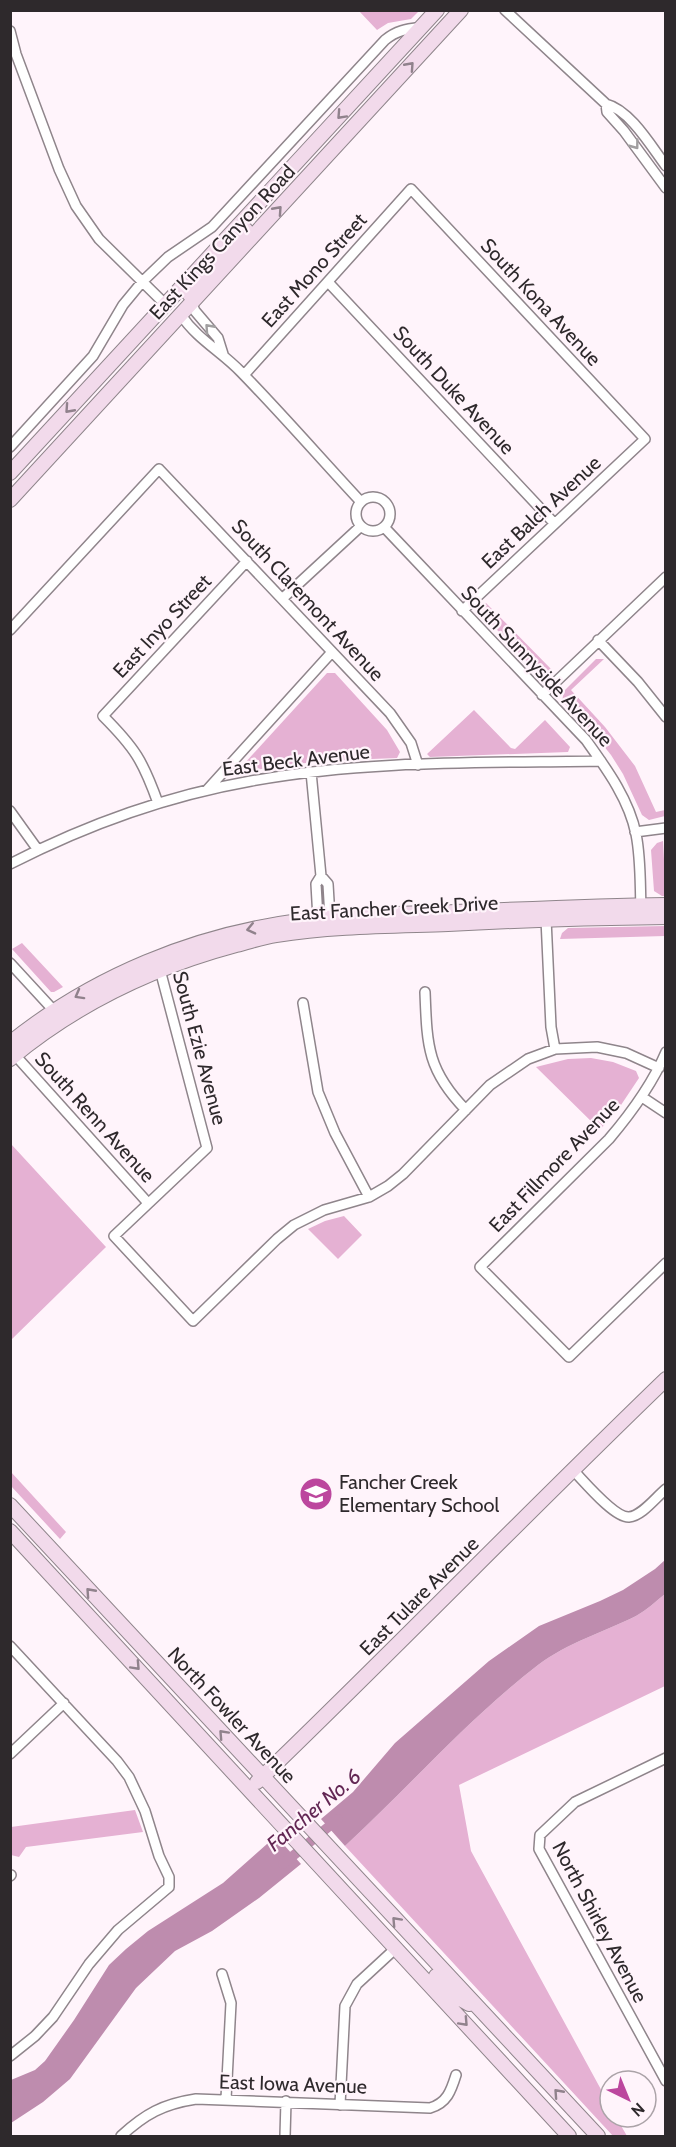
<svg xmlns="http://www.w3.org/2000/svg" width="676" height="2147" viewBox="0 0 676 2147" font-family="Cabin,sans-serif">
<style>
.green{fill:#e5b1d3}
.water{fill:#be8cae}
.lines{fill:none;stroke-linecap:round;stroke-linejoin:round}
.canal{stroke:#be8cae;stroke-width:10}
.street-casing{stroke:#8f858b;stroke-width:12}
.secondary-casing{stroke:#8f858b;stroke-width:16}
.street{stroke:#fff;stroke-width:9}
.secondary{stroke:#f2daeb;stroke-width:14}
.oneway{stroke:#90828c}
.oneway2{stroke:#a19fa0}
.labels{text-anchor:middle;stroke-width:4.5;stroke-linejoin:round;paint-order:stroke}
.street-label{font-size:20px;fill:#2e292c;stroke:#fff4fb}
.poi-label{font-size:20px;fill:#2e292c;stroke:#fff4fb;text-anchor:start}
.water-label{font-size:21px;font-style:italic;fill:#632754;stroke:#fff4fb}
</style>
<rect width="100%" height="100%" fill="#fff4fb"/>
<path class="green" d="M359,11H419L411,19L388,23L377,30Z
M486,603L551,669L548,672H537L481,613V607Z
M596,659H604L571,690L605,727L635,766L656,812L665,810V816L649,820L642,815L623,774L611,755L595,735L562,701L564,691Z
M327,673H335L387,730L400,752L397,758L321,761L246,771L243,765Z
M474,710L511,748L515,749L545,720L570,747L568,752L430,757L427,754Z
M663,841L666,896H662L654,891L651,850L657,843Z
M665,926V936L560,939L562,933L568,928Z
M22,943L63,987L54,992H51L12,949Z
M591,1058L613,1062L636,1071L639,1078L619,1108L600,1130L536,1067L568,1059Z
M11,1144L106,1247L11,1340Z
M344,1216L362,1235L338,1259L308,1229L325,1221Z
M11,1472L66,1532L60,1539L11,1486Z
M665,1594V1686L459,1785L471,1851L610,2106V2117H616L627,2136H613L345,1846C410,1786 468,1719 538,1665C567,1643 604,1632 636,1616C647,1610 656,1601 665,1594Z
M135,1810L143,1832L26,1847L19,1857L11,1855V1827Z"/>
<path class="water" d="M665,1560V1594C656,1601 647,1610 636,1616C604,1632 567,1643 538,1665C468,1719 410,1786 345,1846L321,1819L353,1792L395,1743L489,1661L539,1626L600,1601L623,1590L655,1569Z
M276,1836L301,1864L259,1898L212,1931L175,1951L136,1988L70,2079L43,2102L11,2123V2080L35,2070L45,2061L74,2020L109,1965L126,1949L148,1931L223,1883Z"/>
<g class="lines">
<path class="canal" d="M283,1864L338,1819"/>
<g class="street-casing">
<path id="street" d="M505,10L606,104C630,110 651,146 666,166
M10,31L16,54L59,169L76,206L99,239L165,304
M606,104L607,112L624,131L666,188
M328,282L554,523
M192,304L195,311L218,338L223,354
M181,315C197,339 222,352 241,372C282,414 321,459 361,502
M244,375L411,189L645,439L462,611
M10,447L93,356L123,305L142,282L168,257L212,227L385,40C397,30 407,29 422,27
M356 514a17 17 0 1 1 34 0a17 17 0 1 1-34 0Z
M384,527L586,740C606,768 629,799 636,834C641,859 640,884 641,909
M283,598L361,526
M10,630L159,469L390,713L411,743L418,765
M598,640L638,682L666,717
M542,695L666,577
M311,772L321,876
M207,790L332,652
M158,803C143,761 135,748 103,716L247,561
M10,811L38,850
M635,832L666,828
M10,864C86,825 166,796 251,781C365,760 485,763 601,761
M318,919L316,884L321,876L328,884L330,918
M546,919L551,1027L555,1049
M10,963L57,1014
M159,966L207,1148L114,1236L193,1321L277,1239L294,1225L324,1210L369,1197L388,1186L403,1174L490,1085L528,1059L555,1049L597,1047L626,1053L659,1068
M425,992C427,1045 427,1070 466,1110
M303,1003L318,1092L335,1133L369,1197
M666,1052C652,1085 632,1112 609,1139L480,1267L569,1357L666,1263
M15,1055L148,1203
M642,1097L666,1113
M572,1469C583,1480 614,1518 629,1517C642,1516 656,1497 666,1489
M10,1646L117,1761L129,1777L145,1811L159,1856L169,1877V1887L118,1930L89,1964L53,2017L35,2036L10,2056
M10,1754L64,1703
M666,1758L575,1802L540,1835L539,1849L666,2081
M10,1876L11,1875
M222,1974L231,2003L226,2099
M340,2105L345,2006L357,1984L396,1948
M121,2136C145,2114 163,2104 196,2099L430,2108C447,2103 451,2091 456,2075
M285,2136L286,2101"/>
</g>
<g class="secondary-casing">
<path id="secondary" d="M189,294L246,230
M10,473L437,10
M10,500L461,10
M10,1043C93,976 194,935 299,921C351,914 405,914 457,912C527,909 596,906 666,905
M10,1059C76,1004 154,967 236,945C249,942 262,937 276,935C332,926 390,926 448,924C520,920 593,918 666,917
M10,1505L598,2136
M10,1531L569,2136
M257,1782C395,1649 528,1512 666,1379
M436,1976L453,1995L469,2004"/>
</g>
<use href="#street" class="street"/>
<use href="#secondary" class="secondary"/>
</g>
<defs><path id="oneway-chevron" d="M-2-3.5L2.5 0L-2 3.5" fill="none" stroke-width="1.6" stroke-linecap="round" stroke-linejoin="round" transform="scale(1.5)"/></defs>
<g class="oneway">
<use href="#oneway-chevron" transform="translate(410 66) rotate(-48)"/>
<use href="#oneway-chevron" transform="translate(341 115) rotate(133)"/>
<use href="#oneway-chevron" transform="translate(278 210) rotate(-48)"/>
<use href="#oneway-chevron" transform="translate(69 409) rotate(132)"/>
<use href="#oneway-chevron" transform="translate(251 929) rotate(167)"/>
<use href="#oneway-chevron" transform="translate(79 995) rotate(151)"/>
<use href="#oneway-chevron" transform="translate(90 1592) rotate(-132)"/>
<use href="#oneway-chevron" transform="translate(136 1666) rotate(47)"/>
<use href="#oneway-chevron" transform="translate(223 1734) rotate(-133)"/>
<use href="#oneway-chevron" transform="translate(396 1921) rotate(-133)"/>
<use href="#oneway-chevron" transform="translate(464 2022) rotate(47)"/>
<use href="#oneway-chevron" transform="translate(558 2093) rotate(-132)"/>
</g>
<g class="oneway2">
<use href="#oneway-chevron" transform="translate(635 145) rotate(53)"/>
<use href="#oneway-chevron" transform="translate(209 328) rotate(-132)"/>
</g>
<defs>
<g id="school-disc" transform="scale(1.725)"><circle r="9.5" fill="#bc479e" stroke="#fff4fb"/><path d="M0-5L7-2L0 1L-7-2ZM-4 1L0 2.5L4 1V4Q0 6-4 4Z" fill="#fff"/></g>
</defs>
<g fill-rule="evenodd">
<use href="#school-disc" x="316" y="1494"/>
</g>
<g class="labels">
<g class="street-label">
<text transform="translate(222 242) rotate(-47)" y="7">East Kings Canyon Road</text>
<text transform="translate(314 270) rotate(-48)" y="7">East Mono Street</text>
<text transform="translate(541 302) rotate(47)" y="7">South Kona Avenue</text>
<text transform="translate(454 390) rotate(47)" y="7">South Duke Avenue</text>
<text transform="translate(541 512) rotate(-43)" y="7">East Balch Avenue</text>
<text transform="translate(308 600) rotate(47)" y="7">South Claremont Avenue</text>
<text transform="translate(162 626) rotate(-47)" y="7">East Inyo Street</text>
<text transform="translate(537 666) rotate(47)" y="7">South Sunnyside Avenue</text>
<text transform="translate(296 760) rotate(-7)" y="7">East Beck Avenue</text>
<text transform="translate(394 908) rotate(-3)" y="7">East Fancher Creek Drive</text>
<text transform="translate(200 1048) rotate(75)" y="7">South Ezie Avenue</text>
<text transform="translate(95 1117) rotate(48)" y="7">South Renn Avenue</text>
<text transform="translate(554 1165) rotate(-46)" y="7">East Fillmore Avenue</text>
<text transform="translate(419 1596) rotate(-45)" y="7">East Tulare Avenue</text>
<text transform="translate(232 1715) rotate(47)" y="7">North Fowler Avenue</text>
<text transform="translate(600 1922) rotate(62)" y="7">North Shirley Avenue</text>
<text transform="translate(293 2084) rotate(2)" y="7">East Iowa Avenue</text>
</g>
<g class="poi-label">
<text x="339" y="1489">Fancher Creek<tspan x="339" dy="23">Elementary School</tspan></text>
</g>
<g class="water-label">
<text transform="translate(314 1810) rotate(-40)" y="7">Fancher No. 6</text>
</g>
</g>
<rect width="676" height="2147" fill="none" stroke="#2e292c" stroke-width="24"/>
<g transform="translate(628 2099) rotate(137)"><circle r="28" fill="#fff4fb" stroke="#aba3a8" stroke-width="1.5"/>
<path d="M0-4.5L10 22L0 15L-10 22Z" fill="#bc479e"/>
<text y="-9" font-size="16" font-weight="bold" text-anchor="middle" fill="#2e292c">N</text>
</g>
</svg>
